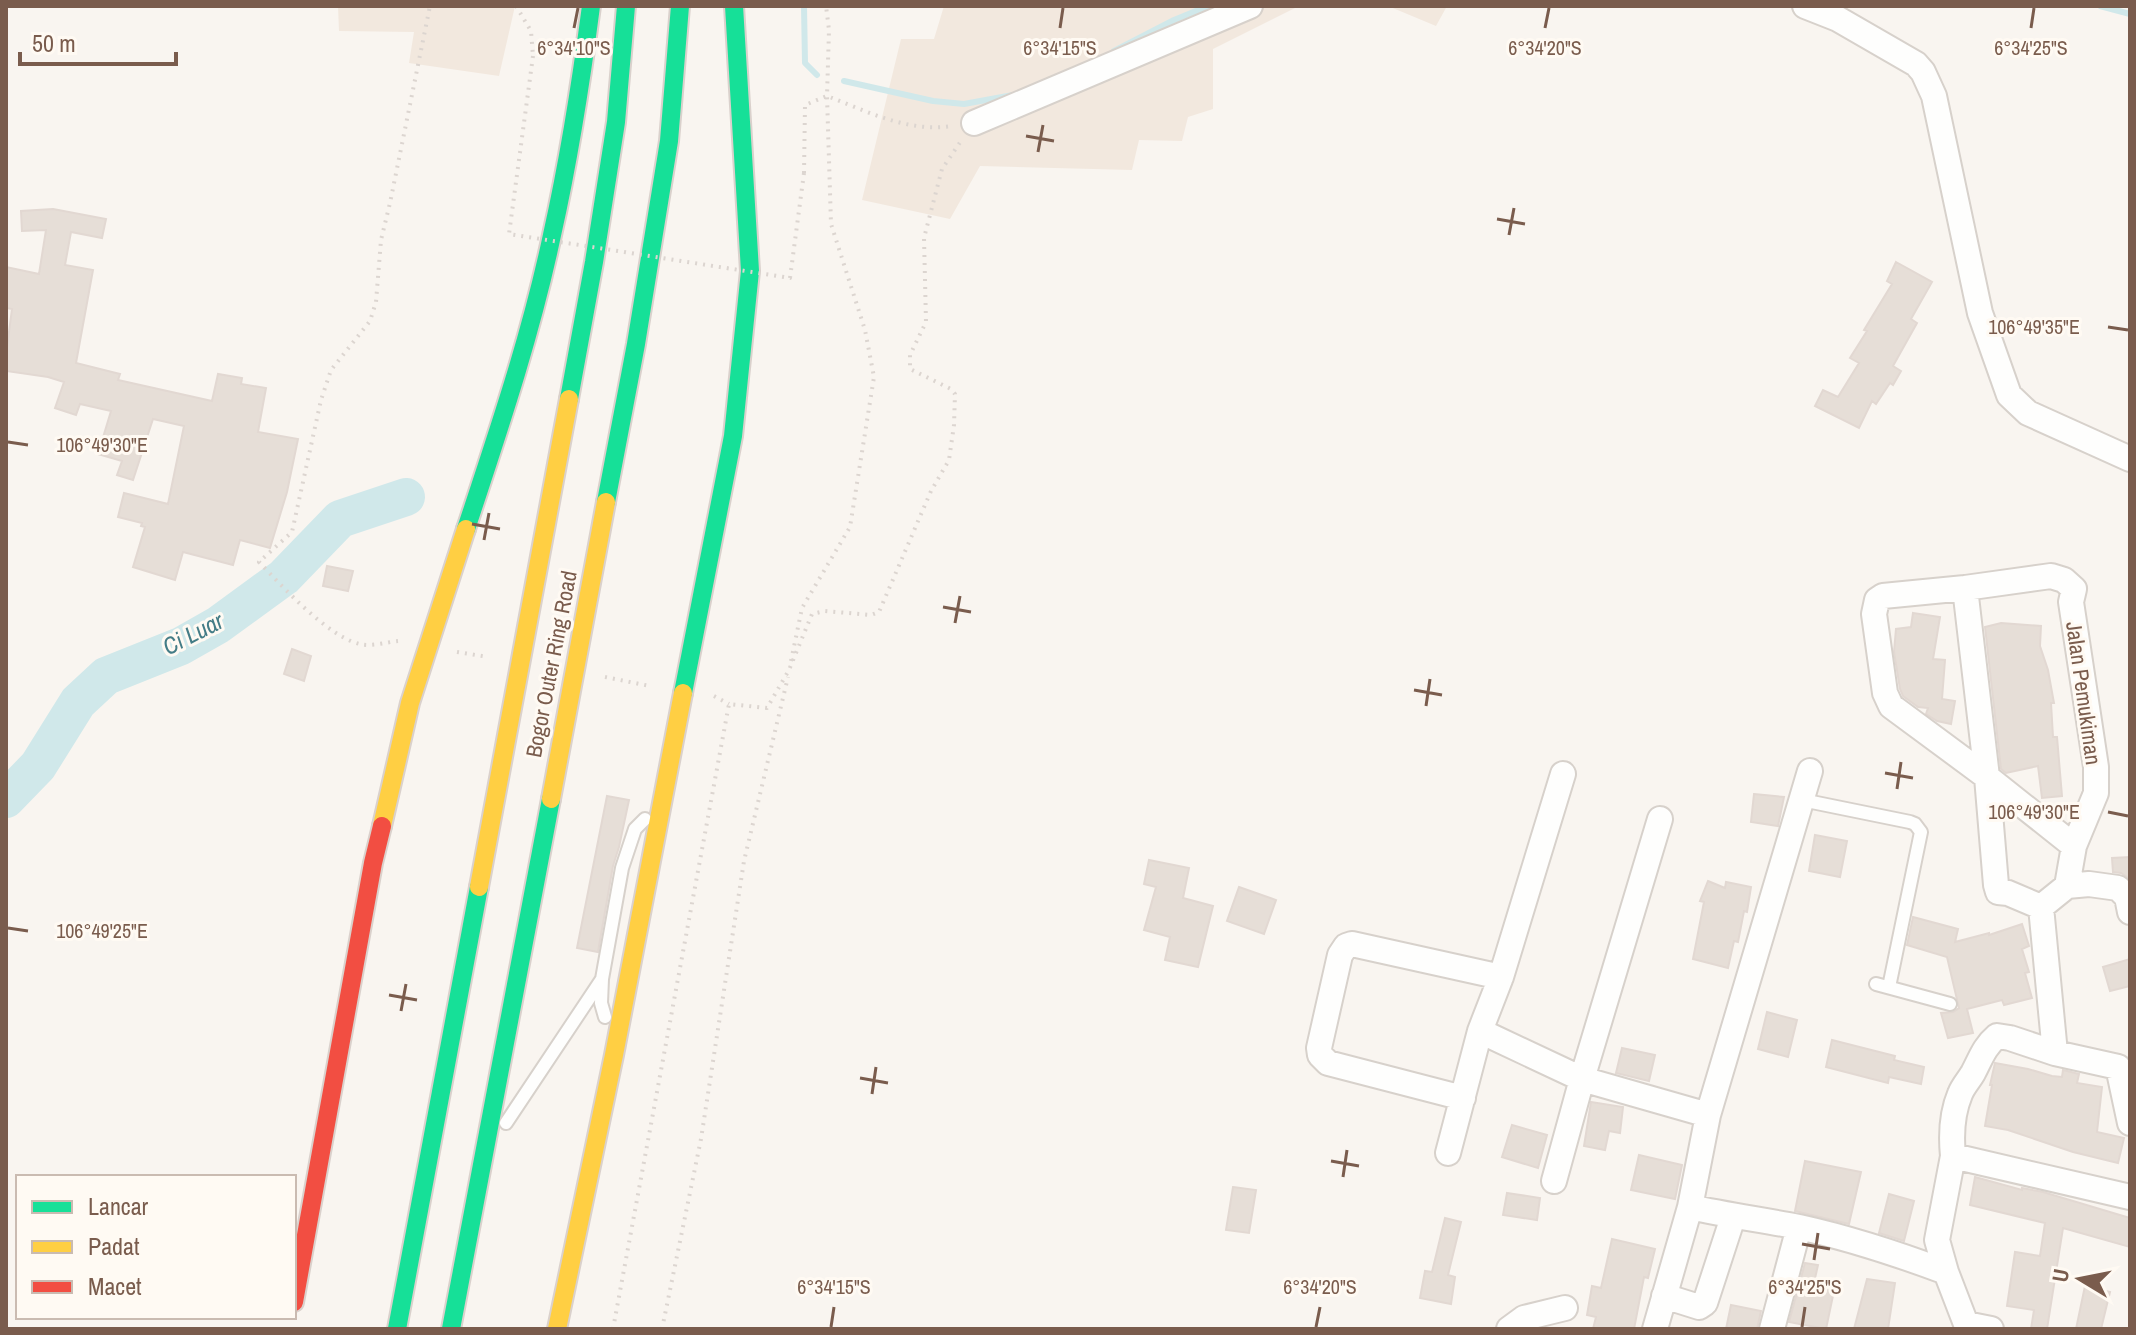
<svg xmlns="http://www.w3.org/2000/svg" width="2136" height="1335" viewBox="0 0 2136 1335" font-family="'Archivo Narrow',sans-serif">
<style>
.residential{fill:#f2e8de}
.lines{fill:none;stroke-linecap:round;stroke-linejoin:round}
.stream{stroke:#d0e8ea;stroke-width:6}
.river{stroke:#d0e8ea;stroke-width:38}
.building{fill:#e6ded7;stroke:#e2d8d2;stroke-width:2}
.lane-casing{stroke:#d7d1cb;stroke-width:16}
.street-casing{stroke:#d7d1cb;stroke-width:28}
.fast-casing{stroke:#dad1cc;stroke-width:22}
.slow-casing{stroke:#dad1cc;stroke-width:22}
.jam-casing{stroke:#dad1cc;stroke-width:22}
.path{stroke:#dcd5d0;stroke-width:4;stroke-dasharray:2 6;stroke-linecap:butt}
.lane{stroke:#fefefd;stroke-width:12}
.street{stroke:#fefefd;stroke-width:24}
.fast{stroke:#16e098;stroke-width:18}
.slow{stroke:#ffcf43;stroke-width:18}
.jam{stroke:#f24e42;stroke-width:18}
.path-bridge{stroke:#dcd5d0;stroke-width:4;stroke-dasharray:2 6;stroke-linecap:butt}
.ticks{fill:none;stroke:#7a5c4d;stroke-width:3}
.labels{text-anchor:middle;stroke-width:6;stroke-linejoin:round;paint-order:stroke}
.street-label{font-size:22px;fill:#7a5c4d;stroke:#fffaf3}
.water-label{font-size:24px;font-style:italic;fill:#437c86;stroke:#fffaf3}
.ticks-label{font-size:20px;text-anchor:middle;fill:#7a5c4d;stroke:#fffaf3;stroke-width:6;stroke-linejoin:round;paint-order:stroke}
</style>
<rect width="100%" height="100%" fill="#f9f5f0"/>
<path class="residential" d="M338,6H515L499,76L409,63L414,32L339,31Z
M944,6H1299L1213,49V109L1188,117L1182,141L1139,140L1132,170L980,166L950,219L862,200L901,39H934Z
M1388,6H1447L1436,26Z"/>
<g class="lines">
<path class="stream" d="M804,6L805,63L817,75
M2100,6L2130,14
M1114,51L1174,20L1208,6
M844,81L933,101L964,104L1013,95"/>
<path class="river" d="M6,799L38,766L78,702L106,676L181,646L218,625L284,577L340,519L406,497"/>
</g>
<path class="building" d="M53,209L106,219L102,238L71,232L65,265L93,270L76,363L120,374L118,380L212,401L218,374L242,378L241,384L266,388L258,432L298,439L287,492L270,548L240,540L233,565L183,552L175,580L133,567L145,527L141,526L142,523L118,517L124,493L168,504L184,426L153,419L133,480L117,475L122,461L98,454L111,411L80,404L76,415L55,408L64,382L48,377L6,371V355L12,309L6,308V267L39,274L46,230L22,231L21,211Z
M1896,262L1932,282L1911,319L1917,323L1893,366L1901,371L1893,385L1890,383L1876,404L1872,401L1859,428L1815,406L1823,390L1838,397L1859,363L1850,358L1867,331L1864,330L1892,284L1887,281Z
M327,566L353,571L348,591L323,586Z
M1913,613L1940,617L1933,659L1945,660L1942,699L1955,701L1951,724L1937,721L1926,714L1928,708L1918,707L1903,696L1900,689L1894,652L1896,629L1911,627Z
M2001,623L2041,626L2040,646L2048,670L2054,703H2051L2053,737H2057L2062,796L2042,798L2038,766L2006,773L2001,769L1985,627Z
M292,649L311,656L304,681L284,674Z
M1754,794L1784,797L1778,826L1751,822Z
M607,796L629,800L619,847L613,866L598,952L577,948Z
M1815,835L1847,841L1840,877L1809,871Z
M2130,857V879L2121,873L2113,872L2112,858Z
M1149,860L1189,868L1183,898L1213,906L1198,967L1165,960L1170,937L1144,930L1156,887L1144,884Z
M1708,881L1725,888L1726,882L1751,887L1747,912L1744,911L1738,942L1734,941L1728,968L1693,959L1704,902L1700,901Z
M1239,887L1276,900L1264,934L1227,921Z
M1913,917L1958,929L1955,942L1989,933V935L2022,924L2029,946L2022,949L2029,972L2025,973L2032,998L2004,1005L2002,1000L1967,1009L1973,1033L1948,1038L1941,1013L1953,1012L1959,1008L1947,957L1907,945Z
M2130,959V986L2110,991L2103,967Z
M1767,1012L1797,1020L1788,1057L1758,1049Z
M1832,1040L1895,1056L1894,1060L1924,1067L1921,1084L1889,1077L1888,1083L1826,1067Z
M1622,1048L1655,1055L1649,1081L1616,1073Z
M1995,1063L2028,1069L2052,1076L2062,1077L2063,1070L2079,1074L2077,1083L2102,1087L2097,1132L2124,1138L2118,1163L2073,1152L2008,1130L1985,1126L1992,1085H1990Z
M1591,1102L1623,1107L1620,1133L1609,1131L1605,1150L1584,1146Z
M1512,1125L1547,1135L1538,1168L1502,1157Z
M1639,1155L1682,1165L1675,1199L1631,1190Z
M1805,1161L1861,1172L1849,1224L1795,1211Z
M1975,1177L2022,1190V1188L2043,1192L2130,1218V1247L2063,1228L2047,1329H2031L2034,1310L2007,1306L2015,1252L2040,1256L2045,1223L1970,1205Z
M1233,1187L1256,1190L1249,1233L1226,1230Z
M1507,1193L1540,1198L1537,1220L1503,1215Z
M1889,1194L1914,1201L1904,1241L1879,1233Z
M1445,1218L1461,1222L1448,1275L1455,1277L1451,1304L1420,1298L1425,1271L1432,1272Z
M1612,1239L1655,1249L1648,1278L1644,1277L1634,1329H1593L1596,1317L1587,1315L1592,1286L1601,1288Z
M1805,1263L1818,1265L1814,1283L1835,1286L1826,1329L1789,1322Z
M1867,1279L1895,1283L1888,1329H1854Z
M2085,1286L2110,1292L2101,1329H2076Z
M1731,1305L1761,1311L1757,1329H1726Z"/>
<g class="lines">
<g class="lane-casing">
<path id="lane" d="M1802,800L1910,822L1915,824L1921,832L1889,987
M1876,984L1950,1004
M605,1017L601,1003L602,979L622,868L635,829L645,819
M506,1123L602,979"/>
</g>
<g class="street-casing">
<path id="street" d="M1805,6L1838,19L1916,64L1923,72L1934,96L1980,313L2009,395L2028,413L2130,459
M974,123L1250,6
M1965,588L1987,777L1996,885L1998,892L2008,893L2041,907
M2074,846L1987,777L1891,706L1885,693L1874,614L1877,600L1883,596L1965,588L2051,576L2064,580L2074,589L2071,602L2096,767V793L2074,846L2067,886L2041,907L2055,1053L2010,1038L1997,1036C1984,1047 1981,1058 1973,1073C1969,1080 1963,1086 1960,1094C1952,1113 1951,1136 1953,1156L2130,1197
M2067,886L2089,884L2118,888L2127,897L2130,912
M1480,1031L1582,1079L1708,1115
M2055,1053L2118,1067L2130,1123
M1463,1098L1328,1063L1320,1055L1319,1048L1340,955L1346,946L1352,944L1501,977
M1448,1153L1480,1031L1501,977L1563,774
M1554,1181L1582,1079L1660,819
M1690,1207C1726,1215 1763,1220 1799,1227C1849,1238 1898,1254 1946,1272L1966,1324
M1946,1272L1937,1240L1953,1156
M1664,1296L1699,1307L1705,1303L1733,1217
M1509,1329L1524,1318L1565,1308
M1655,1329L1690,1207L1708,1115L1810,771
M1772,1329L1799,1227
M1966,1329V1324L1991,1329"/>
</g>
<g class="fast-casing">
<path id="fast" d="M569,399L594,262L616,122L626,6
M606,502L636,344L669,141L680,6
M466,529C498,432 531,335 552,235C569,159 581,83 591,6
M683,693L733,436L750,271L734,6
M397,1329L479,887
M451,1329L551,799"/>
</g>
<g class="slow-casing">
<path id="slow" d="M551,799L606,502
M382,826L410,703L466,529
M479,887L569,399
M557,1329L614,1055L683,693"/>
</g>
<g class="jam-casing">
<path id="jam" d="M294,1302L373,863L382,826"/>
</g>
<path class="path" d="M516,6L531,31L533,56
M804,173L805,105L827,96C866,111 909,133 952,126
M398,641C387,642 371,647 360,644C328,637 282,586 259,562L292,532L321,400L331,370L370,321L376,302L381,240L390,203L430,6
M457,652L488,657
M791,661L802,608L850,527L874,377L865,330L831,224L827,96L829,30L826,6
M605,677L650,686
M714,696L729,704
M613,1329L729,704L767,708L789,670L812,614L825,611L871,615L879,612L931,491L949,460L954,425L955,394L951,389L910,369V355L926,322L924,238L942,169L961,141
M662,1329L701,1139L744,861L788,677"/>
<use href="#lane" class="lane"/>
<use href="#street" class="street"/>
<use href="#fast" class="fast"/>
<use href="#slow" class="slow"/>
<use href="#jam" class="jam"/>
<path class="path-bridge" d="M533,56L509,234L790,278L804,173"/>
</g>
<path class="ticks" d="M574,28L578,8M1060,28L1063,8M1545,28L1549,8M2031,28L2034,8M1026,136L1054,141M1038,152L1043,125M1497,219L1525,224M1509,235L1514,208M2108,327L2128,330M8,442L28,445M472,524L500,529M484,540L489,513M943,607L971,612M955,623L960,596M1414,690L1442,695M1426,706L1430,679M1885,773L1913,778M1897,789L1901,762M2108,812L2128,816M8,928L28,931M389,995L417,1000M401,1011L406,984M860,1078L888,1083M872,1094L876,1067M1331,1161L1359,1166M1343,1177L1347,1150M1802,1244L1830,1249M1814,1260L1818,1233M831,1327L834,1307M1316,1327L1320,1307M1802,1327L1805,1307"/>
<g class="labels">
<g class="street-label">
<text transform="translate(551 664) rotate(-79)" y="8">Bogor Outer Ring Road</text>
<text transform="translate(2084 693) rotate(82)" y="8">Jalan Pemukiman</text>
</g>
<g class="water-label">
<text transform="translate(193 634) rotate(-27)" y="8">Ci Luar</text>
</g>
</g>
<g class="ticks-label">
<text x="574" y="55">6°34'10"S</text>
<text x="1060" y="55">6°34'15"S</text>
<text x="1545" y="55">6°34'20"S</text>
<text x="2031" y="55">6°34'25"S</text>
<text x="2034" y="334">106°49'35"E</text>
<text x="102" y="452">106°49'30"E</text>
<text x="2034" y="819">106°49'30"E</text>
<text x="102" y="938">106°49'25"E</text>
<text x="834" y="1294">6°34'15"S</text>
<text x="1320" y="1294">6°34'20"S</text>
<text x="1805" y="1294">6°34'25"S</text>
</g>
<rect width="2136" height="1335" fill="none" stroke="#7a5c4d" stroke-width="16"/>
<rect x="16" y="1175" width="280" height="144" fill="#fffaf3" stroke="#cabbb1" stroke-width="2"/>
<rect x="32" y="1201" width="40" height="12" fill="#16e098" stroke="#cabbb1" stroke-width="2"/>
<text x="88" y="1215" font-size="24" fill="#7a5c4d">Lancar</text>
<rect x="32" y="1241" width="40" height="12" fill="#ffcf43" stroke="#cabbb1" stroke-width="2"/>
<text x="88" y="1255" font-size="24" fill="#7a5c4d">Padat</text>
<rect x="32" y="1281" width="40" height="12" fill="#f24e42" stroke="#cabbb1" stroke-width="2"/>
<text x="88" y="1295" font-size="24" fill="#7a5c4d">Macet</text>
<g transform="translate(2080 1279) rotate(280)" stroke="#fffaf3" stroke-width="6" paint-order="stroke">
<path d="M0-6L14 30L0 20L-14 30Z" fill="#7a5c4d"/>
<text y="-12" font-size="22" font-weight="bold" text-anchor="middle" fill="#7a5c4d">U</text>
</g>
<path d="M20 52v12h156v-12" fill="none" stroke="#7a5c4d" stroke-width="4"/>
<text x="32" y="52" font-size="24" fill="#7a5c4d" stroke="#fffaf3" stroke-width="6" paint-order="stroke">50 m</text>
</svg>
